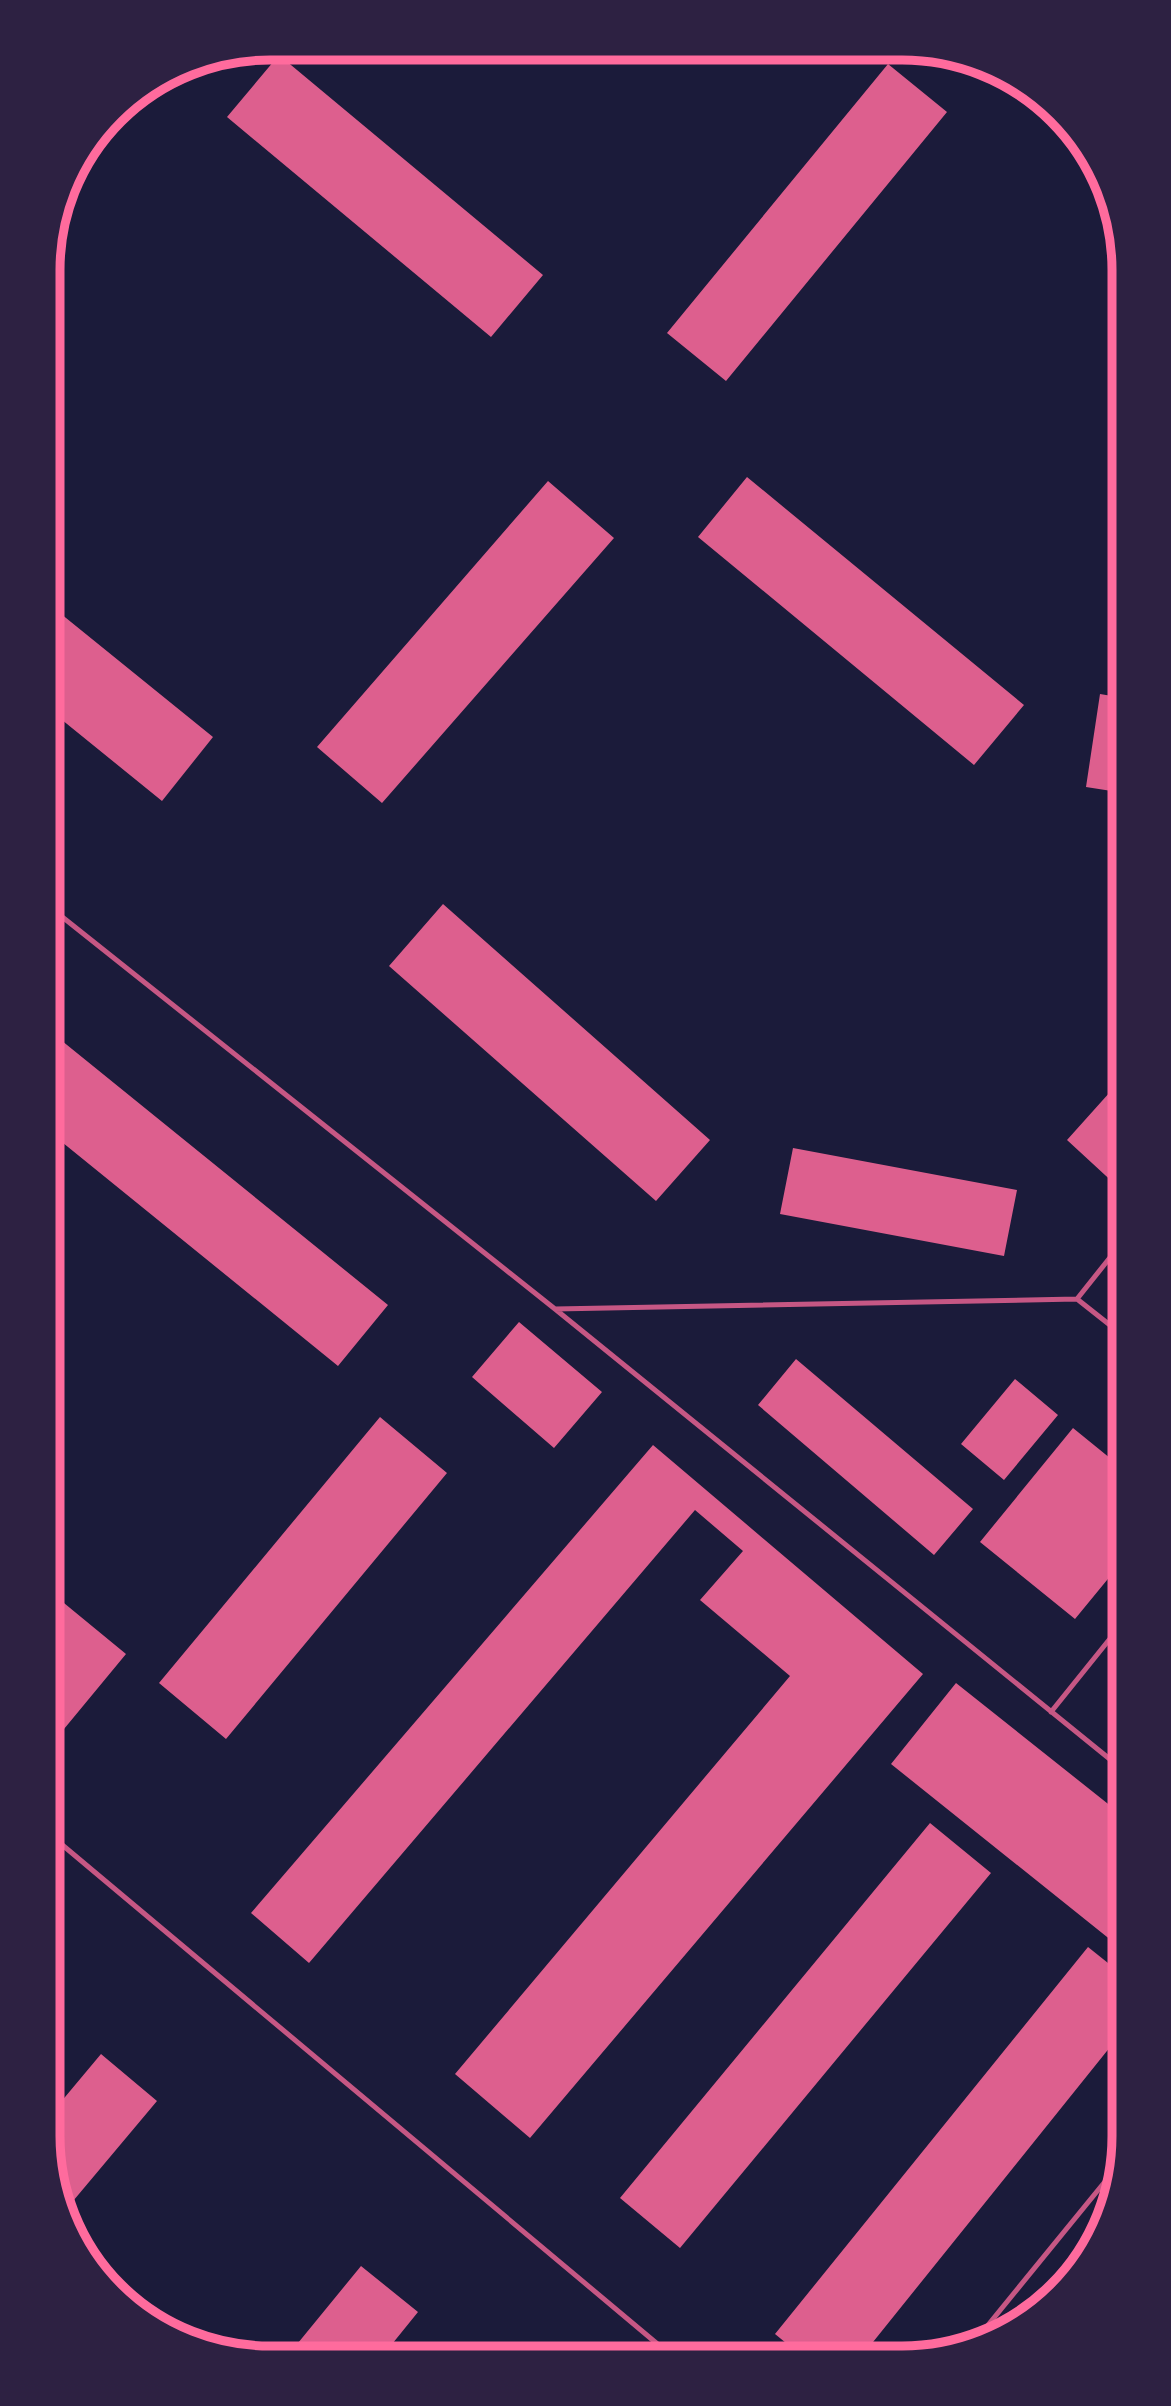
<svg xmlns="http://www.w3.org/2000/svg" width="1171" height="2406" viewBox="0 0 1171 2406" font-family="'PT Sans Narrow',sans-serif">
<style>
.building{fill:#dd5f8e}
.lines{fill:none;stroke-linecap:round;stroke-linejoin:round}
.service{stroke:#c65784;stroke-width:5}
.rim{fill:none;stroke:#ff6b9d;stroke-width:9}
</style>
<rect width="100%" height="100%" fill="#1b1b3a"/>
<path class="building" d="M279,55L543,275L491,337L227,117Z
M888,64L947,112L726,381L667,333Z
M77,163L50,274H49V241L70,171Z
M747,477L1024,705L974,765L698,537Z
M548,481L614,538L382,803L317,747Z
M50,605L213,737L162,801L51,711Z
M1100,694L1118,697V792L1086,787Z
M443,904L710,1140L656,1201L389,966Z
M51,1032L388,1305L338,1366L52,1134Z
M1119,1082L1120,1185L1118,1187L1067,1140Z
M793,1148L1017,1190L1004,1256L780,1214Z
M519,1322L602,1392L554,1448L472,1377Z
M796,1359L973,1509L934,1555L758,1405Z
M1015,1379L1058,1415L1004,1480L961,1444Z
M380,1417L447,1473L226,1739L159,1683Z
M1073,1428L1121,1467V1563L1075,1619L980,1542Z
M653,1445L923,1674L530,2138L455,2074L790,1676L700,1600L743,1551L695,1510L309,1963L251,1913Z
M53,1594L126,1654L64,1729L54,1720Z
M956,1683L1122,1815V1949L891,1764Z
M930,1823L991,1873L680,2248L620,2198Z
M1088,1947L1123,1975V2031L865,2352H797L775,2334Z
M101,2054L157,2101L63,2213L55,2194V2109Z
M361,2266L418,2312L384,2354H289Z"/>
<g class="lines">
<path class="service" d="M51,908L555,1309L1122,1769
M1120,1245L1077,1299L1120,1333
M555,1309L1077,1299
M1051,1712L1121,1625
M54,1838L667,2352
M971,2346L1121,2162"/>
</g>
<path d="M0 0H1171V2406H0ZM270 60H902A210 210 0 0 1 1112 270V2136A210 210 0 0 1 902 2346H270A210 210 0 0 1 60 2136V270A210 210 0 0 1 270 60Z" fill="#2d2142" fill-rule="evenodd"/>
<path class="rim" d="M270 60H902A210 210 0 0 1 1112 270V2136A210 210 0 0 1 902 2346H270A210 210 0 0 1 60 2136V270A210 210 0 0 1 270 60Z"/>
</svg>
